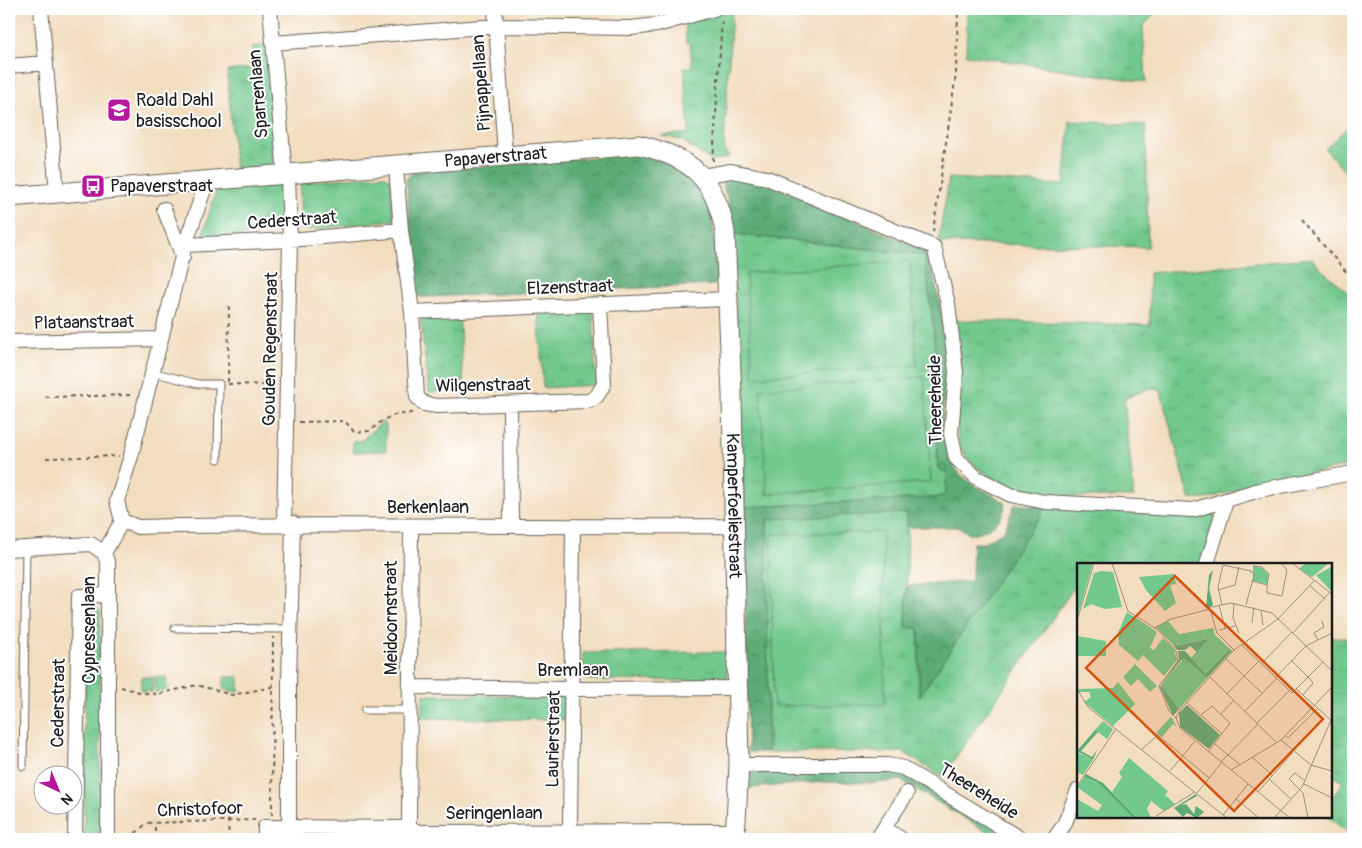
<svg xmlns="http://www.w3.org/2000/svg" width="1362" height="848" viewBox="0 0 1362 848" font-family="Pangolin,sans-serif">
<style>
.grass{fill:url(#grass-tufts);stroke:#477254}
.forest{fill:url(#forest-crowns);stroke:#3c644a}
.park{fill:url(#park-dots);stroke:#477254}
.pitch{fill:#72c88d;stroke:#477254}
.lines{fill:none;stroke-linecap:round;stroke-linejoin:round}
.lane-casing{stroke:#676055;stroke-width:9}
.street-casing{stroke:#676055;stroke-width:16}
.secondary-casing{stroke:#676055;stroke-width:21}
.path{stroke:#676055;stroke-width:2;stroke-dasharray:4 4;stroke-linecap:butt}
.lane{stroke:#fff;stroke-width:7}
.street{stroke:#fff;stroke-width:14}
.secondary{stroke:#fff;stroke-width:19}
.labels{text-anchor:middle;stroke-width:4;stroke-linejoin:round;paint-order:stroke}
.street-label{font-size:18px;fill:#1c1c1c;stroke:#fff}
.poi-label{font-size:18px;fill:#1c1c1c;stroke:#fff;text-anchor:start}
.inset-road{fill:none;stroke:#9c907e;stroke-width:1}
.view{fill:#d4530e;fill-opacity:0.15;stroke:#d4530e;stroke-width:2.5}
.inset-edge{fill:none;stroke:#1c1c1c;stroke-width:2.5}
</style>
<defs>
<pattern id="grass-tufts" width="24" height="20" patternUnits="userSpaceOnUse" patternTransform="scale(1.25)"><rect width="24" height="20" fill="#72c88d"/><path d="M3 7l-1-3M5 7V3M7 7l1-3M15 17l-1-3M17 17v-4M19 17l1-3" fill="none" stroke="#62ab79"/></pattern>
<pattern id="forest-crowns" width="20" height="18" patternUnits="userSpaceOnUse" patternTransform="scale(1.25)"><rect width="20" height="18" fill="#5dac78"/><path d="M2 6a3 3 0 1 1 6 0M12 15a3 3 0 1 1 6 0" fill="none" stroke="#4c8b62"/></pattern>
<pattern id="park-dots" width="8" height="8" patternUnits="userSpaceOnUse" patternTransform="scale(1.25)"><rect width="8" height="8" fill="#72c88d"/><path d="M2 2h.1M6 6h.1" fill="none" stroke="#62ab79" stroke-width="1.8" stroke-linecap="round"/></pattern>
</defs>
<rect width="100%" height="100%" fill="#fff"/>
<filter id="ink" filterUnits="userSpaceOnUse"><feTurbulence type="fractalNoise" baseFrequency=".02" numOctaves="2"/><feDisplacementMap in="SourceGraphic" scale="10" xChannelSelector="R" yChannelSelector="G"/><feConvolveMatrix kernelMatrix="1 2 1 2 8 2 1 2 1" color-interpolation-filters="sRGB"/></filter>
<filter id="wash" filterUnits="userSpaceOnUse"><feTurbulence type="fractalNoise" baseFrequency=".0096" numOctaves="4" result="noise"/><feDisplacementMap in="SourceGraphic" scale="20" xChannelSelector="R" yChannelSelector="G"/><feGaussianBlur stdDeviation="1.12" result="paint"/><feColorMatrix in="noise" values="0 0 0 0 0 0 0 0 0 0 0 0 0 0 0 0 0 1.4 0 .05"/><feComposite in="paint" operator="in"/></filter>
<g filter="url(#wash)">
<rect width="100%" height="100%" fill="#f2ddbf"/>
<path class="grass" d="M967,9H1160L1143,26L1146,82L966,55Z
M732,10L724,146L726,153L731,157L711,161L681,140L661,136L689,133L684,68L692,67L690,43L686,42L685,22Z
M270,45L278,168L235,171L227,71L255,68L252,47Z
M1070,121L1146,125L1148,247L941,243L939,237L949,178L1064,185Z
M1353,122V181L1325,149Z
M382,175L390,178L394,220L305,230L300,224V191L302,182Z
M280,185L284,191V230L279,232L205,239L203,234L216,191Z
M733,234L924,255L934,331L938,468L947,472L945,496L933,498L744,507Z
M1312,258L1321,269L1353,297V465L1261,483L1206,499H1190L1160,389L1150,388L1124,399L1134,497C1081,496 1023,504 979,469C964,457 958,447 957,427C956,392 963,355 956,320L1150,325L1149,273Z
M538,309H593L596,385L543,388Z
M459,313L464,391L429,392L421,324L422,315Z
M1046,507L1217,508L1202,564H1078V589H1073L942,777L903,752H768L767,519L908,513L906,627L919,628V696Z
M95,605L100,611V839H84L85,614V609Z
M1331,637L1353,638V836L1328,817H1331V799L1343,783L1331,774Z
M727,652V681L587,680L583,673V653Z
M141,677H153L152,692L141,691Z
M155,677H166L167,690L155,692Z
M224,677H239V692L224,690Z
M423,695L562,696L566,699V720L421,718Z"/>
<path class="forest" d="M649,153L696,179L712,213L717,280L714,285L427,297H419L417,294L406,179L413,172Z
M739,171L924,250C938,276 946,336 946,366C945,397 937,432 951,461C960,481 987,492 1005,502C1005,523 986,532 969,534L960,527H907V513L767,519L768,752H748L744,507L933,498L945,495L947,473L938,468L934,331L924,255L733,234L728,200L720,177Z
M1015,504L1046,507L919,697V628H906L907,586L972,581L973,543H983L1004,531Z
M748,763L900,764L1016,839H999L901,780L875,783L825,782L747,788Z"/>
<path class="park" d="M382,422L386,425V451L353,452V441H361Z"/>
<path class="pitch" d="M910,261L917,365L753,377L746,273Z
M924,377L931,482L767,494L760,389Z
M883,532L885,704L774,706L771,534Z"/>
</g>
<g filter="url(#ink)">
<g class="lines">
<g class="lane-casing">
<path id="lane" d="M152,372L198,384H219L218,459
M175,628L290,629
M365,710H409
M23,766L26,547"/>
</g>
<g class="street-casing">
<path id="street" d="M41,9L57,193
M270,9L285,175
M495,9L505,154
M273,43L496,26L631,28L657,25L714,9
M9,66L46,63
M396,167L401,230L412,312L417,397L424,404L437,406L589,401L597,396L604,384L600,304
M702,176L731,171L767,178L934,247L948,304L956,372L951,434L956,458L977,478L1011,495L1045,502L1193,510L1259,490L1353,473
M164,209L183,257
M185,245L290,240L401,230
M412,312L728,299
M9,342L161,339
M510,404L511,525
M122,521L138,527C337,522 536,528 735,526
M284,523L290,240L288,175
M9,549L91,544L104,553
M1207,564L1226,501
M409,687L572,689L736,688
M739,765H887L903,768L1021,839
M289,827V682L293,523
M409,828L411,527
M884,828L901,839
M570,830L573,528
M75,839L79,596L107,595
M108,839V564L104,553L122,521L117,501L131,456L185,245L207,181
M265,839V827L409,828L420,832L736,831
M877,839L907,793
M1054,839L1064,825L1078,790"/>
</g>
<g class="secondary-casing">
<g id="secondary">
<path id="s1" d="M9,197L639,145C691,157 716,179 725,232L732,395L739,765L735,839"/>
</g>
</g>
<path class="path" d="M713,161L722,19
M1302,220L1353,280
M933,232L956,74L958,9
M228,382L229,306
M228,384L274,385
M46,397L134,395
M299,422L345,421L354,432L371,431C378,423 386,418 394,415C401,413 407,416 414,411
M46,458L119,456
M9,638L16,639
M121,687L143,693L158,694L197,685L232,695L277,686
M272,815L273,637
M228,820L229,839
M120,837C132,836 138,833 146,823L255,820
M155,839V824"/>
<use href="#lane" class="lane"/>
<use href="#street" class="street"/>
<use href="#secondary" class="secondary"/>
</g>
</g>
<defs>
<g id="school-square" transform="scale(1.25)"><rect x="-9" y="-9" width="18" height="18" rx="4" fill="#b5179e" stroke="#fff"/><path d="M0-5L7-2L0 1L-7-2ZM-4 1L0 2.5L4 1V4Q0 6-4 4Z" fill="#fff"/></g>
<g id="bus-square" transform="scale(1.25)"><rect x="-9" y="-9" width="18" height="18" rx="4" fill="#b5179e" stroke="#fff"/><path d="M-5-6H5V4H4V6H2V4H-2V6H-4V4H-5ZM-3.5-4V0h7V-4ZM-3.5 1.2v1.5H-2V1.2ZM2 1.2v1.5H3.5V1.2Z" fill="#fff"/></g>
</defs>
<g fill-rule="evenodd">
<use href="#school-square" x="119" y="110"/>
<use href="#bus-square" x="93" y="186"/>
</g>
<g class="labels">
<g class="street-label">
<text transform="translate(481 83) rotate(-94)" y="6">Pijnappellaan</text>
<text transform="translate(258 94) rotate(-95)" y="6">Sparrenlaan</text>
<text dy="6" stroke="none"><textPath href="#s1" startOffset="488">Papaverstraat</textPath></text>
<text transform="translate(292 220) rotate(-4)" y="6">Cederstraat</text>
<text transform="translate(570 287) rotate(-2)" y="6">Elzenstraat</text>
<text transform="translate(84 322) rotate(-1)" y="6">Plataanstraat</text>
<text transform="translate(270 349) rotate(-89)" y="6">Gouden Regenstraat</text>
<text transform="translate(483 385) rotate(-1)" y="6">Wilgenstraat</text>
<text transform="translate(935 400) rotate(-91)" y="6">Theereheide</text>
<text dy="6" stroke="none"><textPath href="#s1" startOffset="1038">Kamperfoeliestraat</textPath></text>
<text x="428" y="513">Berkenlaan</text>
<text transform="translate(391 618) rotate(-90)" y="6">Meidoornstraat</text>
<text transform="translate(89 630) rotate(-90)" y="6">Cypressenlaan</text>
<text x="573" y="676">Bremlaan</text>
<text transform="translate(58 703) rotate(-89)" y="6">Cederstraat</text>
<text transform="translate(553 739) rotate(-89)" y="6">Laurierstraat</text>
<text transform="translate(979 791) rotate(32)" y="6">Theereheide</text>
<text transform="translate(200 809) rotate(-2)" y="6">Christofoor</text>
<text x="494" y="819">Seringenlaan</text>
</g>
<g class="poi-label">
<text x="136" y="106">Roald Dahl<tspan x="136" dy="21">basisschool</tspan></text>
<text x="110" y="192">Papaverstraat</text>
</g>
</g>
<g transform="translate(1077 563)">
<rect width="255" height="255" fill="#f2ddbf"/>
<path d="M0,0H16L0,55ZM229,0H252L235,14L222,6ZM255,4V29L239,12ZM24,8L36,9L45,44L28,46L14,41L6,46L17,10ZM97,11L99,21L93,22L99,40L88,48L69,27L62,14ZM50,49L80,69L73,85L77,87L86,75L97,86L100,97L87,113L66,92L61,98L42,82L41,70ZM91,58L102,71L136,65L138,72L153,86L128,111L112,97L130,76L97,83L79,64ZM0,73L29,78V93H0ZM107,95L130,115L102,146L84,123ZM58,101L80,123L73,129L61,116L54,123L46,114ZM41,119L58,141L36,163L7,139L14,134L12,129H2L1,126L36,125ZM94,154L100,164L96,161L85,174L79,170ZM26,158L36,166L30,176L18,167ZM0,189L16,197L6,212L0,209ZM52,195L91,228L88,232L98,241L87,248L74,238L70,246L74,255H60L35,229L45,214L42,210ZM7,214L20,219L56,255H0V236L21,248L25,242L0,224Z" fill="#72c88d"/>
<path d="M136,7L132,25L136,42L133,45H129L132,12ZM131,76L120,89L113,83L108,87H100L97,83ZM153,86L155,88L130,115L108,96L104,97L84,123L102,146L96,153L83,124L102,96L101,88H108L128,111ZM110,142L143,172L132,186L103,164L102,150ZM18,167L21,169L4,188L15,194L20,187L16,197L0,188ZM9,211L26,220L60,255H56L20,219L7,214ZM119,231L120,233L104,242L109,241L117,251L119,243L127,249L120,255L110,250L106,254L97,245Z" fill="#5dac78"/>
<path d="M176,3L185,5L192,12L190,21L176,18Z" fill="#72c88d"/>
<path d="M135,79L147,90L129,109L117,98ZM107,98L126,114L115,126L96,110ZM96,112L115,128L105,140L86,124Z" fill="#72c88d"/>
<path class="inset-road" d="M35,0L51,48L81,67L99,88L101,98L82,123L92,148L99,155M215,0L255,31M176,3L185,4L192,11L190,22M175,18L190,22V30L205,33L210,7L204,0M233,23L248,36M141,27L158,22L162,4M157,40L156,55L162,70M142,42L148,65M145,42L141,24L146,2L174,8M169,42L177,12L174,8M135,44L154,40L195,50L255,108M184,47L186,62M0,58L17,0M175,60L177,44M77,65L94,56L133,46L140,70L157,87M142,67L158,63M216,70L253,29M241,77L237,70L247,64L245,58M164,81L215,130L219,126L255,158M149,96L185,130M214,97L231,114M185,100L215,69M133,114L199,179M199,114L229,83L255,70M0,126L11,144L150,255M219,126L246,99M150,131L182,98M226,132L236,120L231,114M109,139L145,171M168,148L200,115M144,151L157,137M124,152L135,143L153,160L132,188M99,155L103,147L157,87L201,56L237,18M99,155L103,165L213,255M180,160L212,128M208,172L211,175L240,146M204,177L234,202L255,208M138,181L163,202M65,186L81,172L132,215M175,194L195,212M144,199L181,161M154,207L204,177L255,124M93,208L118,178M192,216L214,236M228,218L218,210L212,216L226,230L231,255M227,221L255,235M0,223L39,166M181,229L216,189M120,230L145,199M159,236L182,255M146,252L171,221M79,253L118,229M197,255L225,224L254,157"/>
<path class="view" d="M98,13L246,156L157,248L9,105Z"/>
<rect width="255" height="255" class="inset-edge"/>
</g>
<rect width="1362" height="848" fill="none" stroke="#fff" stroke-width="30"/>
<g transform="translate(58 790) rotate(136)"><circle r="24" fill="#ffffff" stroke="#a4a4a4"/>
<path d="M0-4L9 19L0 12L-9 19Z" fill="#b5179e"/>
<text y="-8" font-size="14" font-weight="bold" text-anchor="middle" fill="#1c1c1c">N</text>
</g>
</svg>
